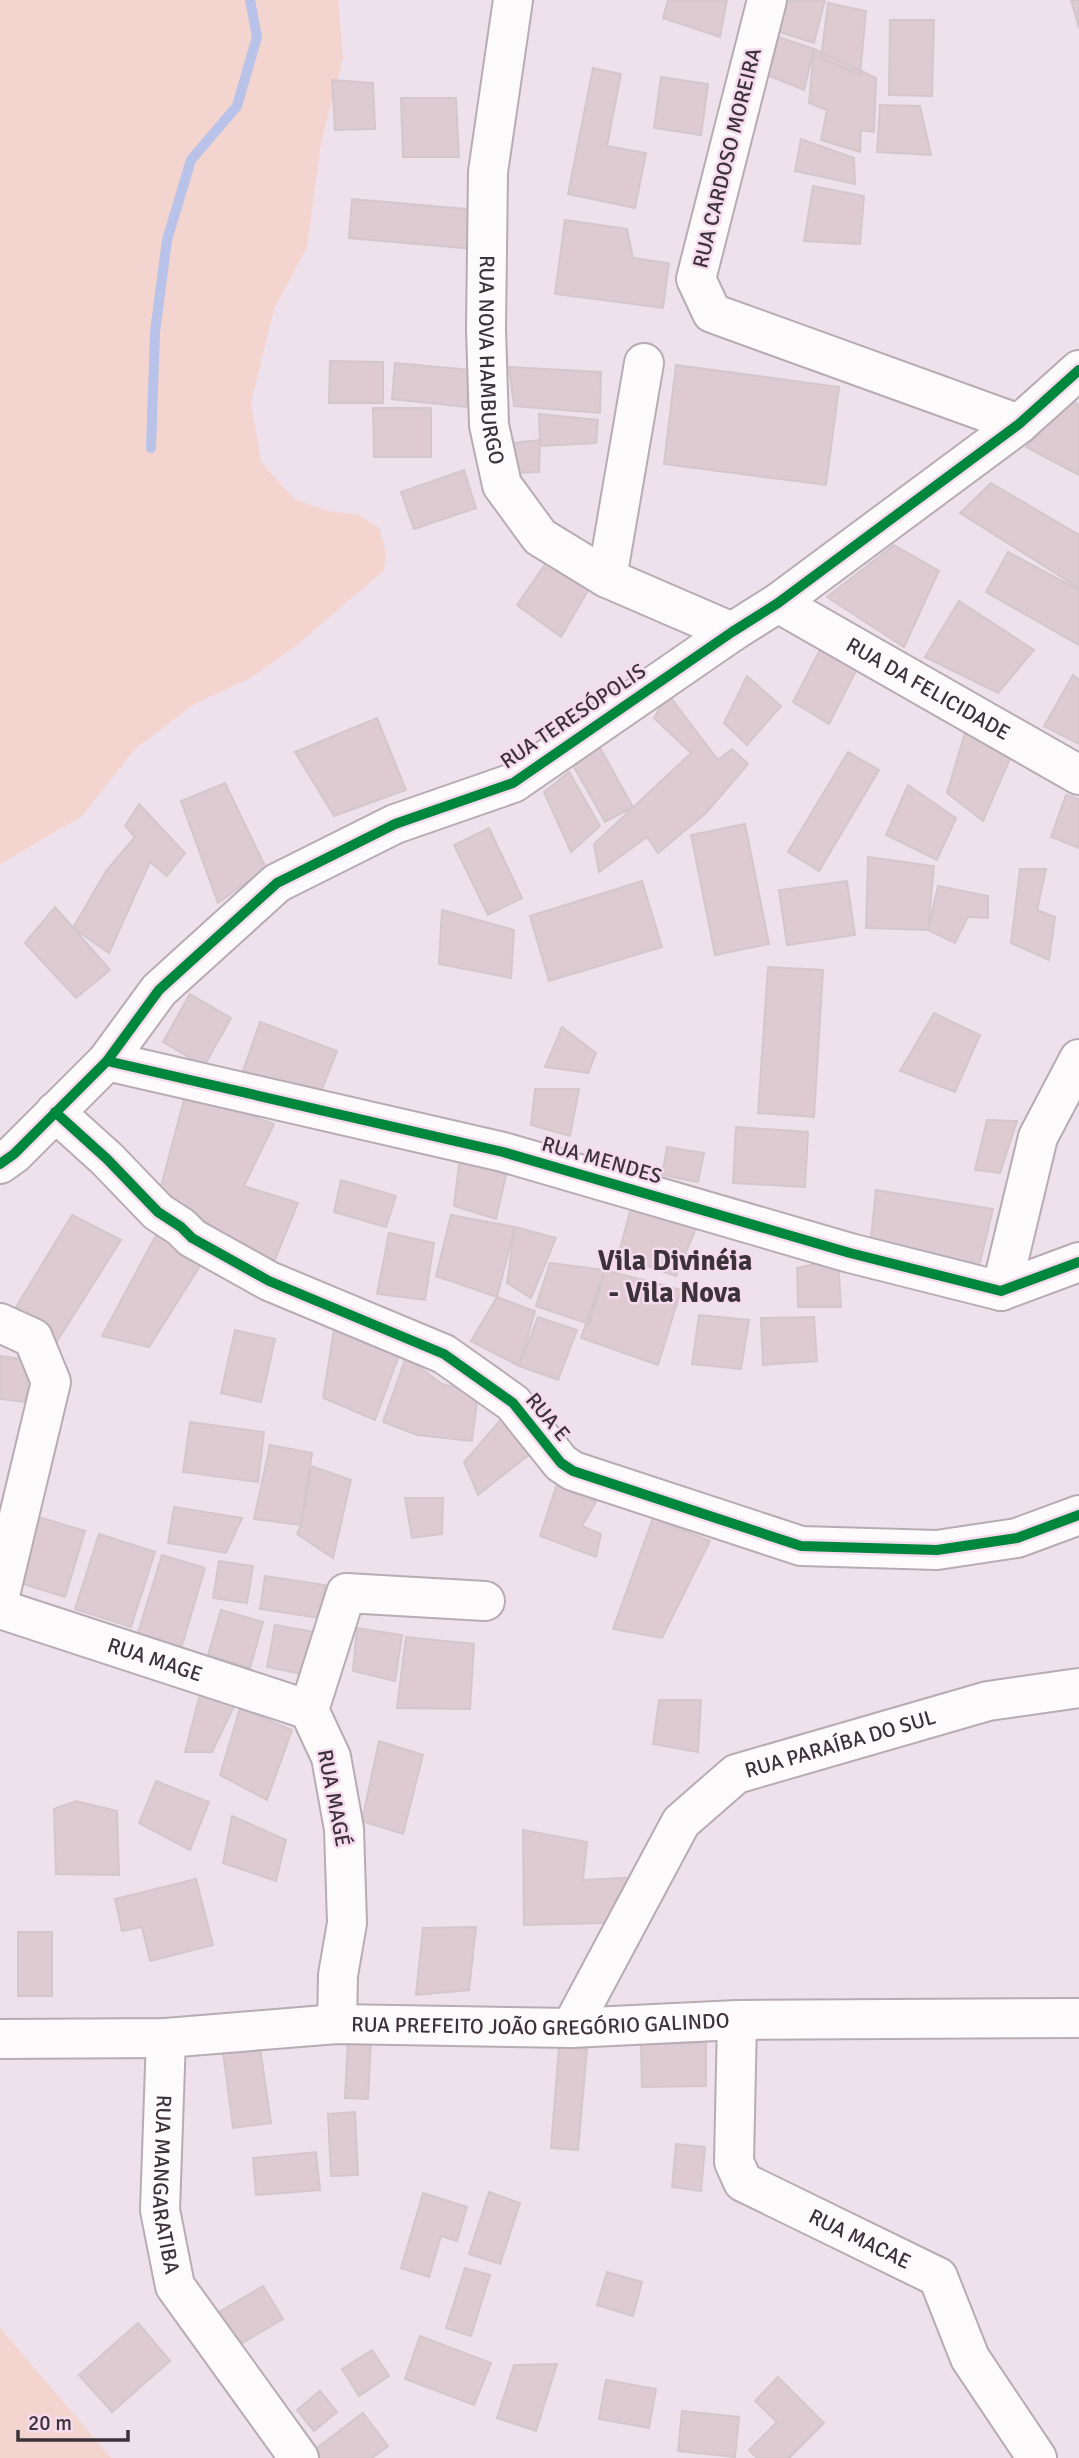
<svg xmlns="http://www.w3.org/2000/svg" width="1079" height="2458" viewBox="0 0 1079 2458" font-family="Signika,sans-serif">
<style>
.green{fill:#f4d4ce}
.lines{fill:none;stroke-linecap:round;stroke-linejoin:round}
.stream{stroke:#b9c2e8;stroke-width:10}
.building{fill:#ddcbd1;stroke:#d4c7cc;stroke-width:2}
.minor-casing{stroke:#b7acb3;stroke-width:42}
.major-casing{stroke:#b7acb3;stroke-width:42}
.minor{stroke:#fdfafc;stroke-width:38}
.major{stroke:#fdfafc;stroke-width:38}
.cycleway-casing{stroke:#f5dbed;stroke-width:15}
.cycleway{stroke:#00873e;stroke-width:10}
.labels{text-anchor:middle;stroke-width:5;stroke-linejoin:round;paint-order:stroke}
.street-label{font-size:21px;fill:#3c3239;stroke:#f5dbed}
.district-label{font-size:28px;font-weight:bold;fill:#3c3239;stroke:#f5dbed}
</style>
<rect width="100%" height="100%" fill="#efe1eb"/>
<path class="green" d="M0,0H338L343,58L321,143L307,247L274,309L251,402L261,462L294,499L328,511L359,515L380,529L386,554L384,570L298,644L249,679L196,703L135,749L82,816L0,864Z
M0,2328L111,2458H0Z"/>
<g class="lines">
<path class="stream" d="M151,448L155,332L167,240L191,160L237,106L257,37L250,0"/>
</g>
<path class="building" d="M668,0H727L720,37L663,18Z
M785,0H825L814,43L777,31Z
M1071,0H1079V28Z
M828,3L866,11L860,75L821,58Z
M890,20H934L932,96L889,95Z
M775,36L814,49L804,90L764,74Z
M814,49L876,78L874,132L861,130L860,152L821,140L827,110L809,103Z
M593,68L621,74L607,146L646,153L635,208L568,194Z
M661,77L708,84L701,135L654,128Z
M332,80L373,83L375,129L335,130Z
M401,98H456L459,157H403Z
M880,105L920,106L931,155L877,152Z
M801,139L854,158L855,184L795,171Z
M813,186L864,196L860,244L804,241Z
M352,199L477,210L473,249L349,238Z
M565,220L627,229L633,258L669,263L663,308L555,294Z
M330,361L383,362V403H329Z
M395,363L470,370L466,407L392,399Z
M676,365L839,387L826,485L664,464Z
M509,367L601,372L600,413L514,406Z
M1072,399L1079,406V475L1026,447Z
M373,408H431V457H374Z
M539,414L598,420L596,443L540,446Z
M540,440L539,472L513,473L511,443Z
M464,470L476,508L414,529L401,492Z
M991,483L1079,535V588L960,513Z
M894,545L939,571L904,647L827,597Z
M1008,552L1079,590V645L986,592Z
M552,554L594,580L561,637L517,605Z
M959,601L1034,650L998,693L925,657Z
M824,642L861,661L829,724L793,702Z
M1073,675L1079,680V744L1044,726Z
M747,676L781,706L747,745L724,723Z
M668,694L718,760L732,749L748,764L706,813L658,853L647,837L599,872L594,844L691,753L654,718Z
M377,718L406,790L334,816L295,752Z
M965,733L1012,754L983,821L947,793Z
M598,744L633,807L605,822L574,767Z
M848,752L879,770L819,871L788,852Z
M569,772L600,826L571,852L544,792Z
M225,783L266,868L218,903L181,801Z
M908,785L956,818L937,860L886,835Z
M1066,795L1079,799V848L1051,837Z
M139,804L185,853L167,876L150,862L109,953L73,928L106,871L135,837L125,826Z
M745,824L769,944L715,955L691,835Z
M489,828L522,898L488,915L454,845Z
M868,857L934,866L928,930L866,928Z
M1020,869H1046L1037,910L1055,917L1049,960L1011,943Z
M642,881L662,947L549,981L530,916Z
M847,881L855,935L787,945L779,890Z
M938,886L988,896V918L968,917L955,943L928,930Z
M55,907L110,970L76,998L25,943Z
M442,910L514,930L511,978L439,964Z
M768,967L823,970L814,1117L758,1113Z
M190,994L231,1018L204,1066L163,1042Z
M934,1013L980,1035L955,1092L900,1071Z
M260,1022L337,1051L318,1099L243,1071Z
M562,1027L596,1053L588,1073L545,1067Z
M535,1089H579L570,1136L531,1125Z
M186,1092L274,1124L244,1186L298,1203L272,1267L160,1190Z
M987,1120L1017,1121L1000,1173L975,1170Z
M736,1127L808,1132L805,1187L733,1183Z
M667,1147L704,1153L698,1182L662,1175Z
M460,1156L508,1166L496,1219L454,1206Z
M341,1180L396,1196L386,1227L334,1212Z
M876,1190L993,1209L979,1266L871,1238Z
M633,1200L699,1221L676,1276L618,1256Z
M72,1215L121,1240L56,1343L16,1307Z
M451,1215L515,1227L497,1297L436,1276Z
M515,1227L556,1238L531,1298L507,1283Z
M389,1233L434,1243L425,1300L377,1294Z
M156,1235L205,1258L149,1347L102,1336Z
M838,1259L841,1307H798L797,1268Z
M550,1263L605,1270L589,1324L536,1306Z
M605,1270L681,1290L658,1365L581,1338Z
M497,1297L535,1311L519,1366L471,1341Z
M699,1315L749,1320L741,1369L692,1364Z
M538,1317L577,1330L558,1380L519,1366Z
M814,1317L817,1361L763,1365L761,1318Z
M335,1324L401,1350L375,1420L323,1398Z
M235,1330L275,1339L261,1402L221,1393Z
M0,1356L30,1360L25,1402L0,1399Z
M406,1357L442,1384L478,1393L472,1441L417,1435L383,1422Z
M505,1415L530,1454L478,1495L464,1462Z
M190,1422L264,1432L258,1482L183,1472Z
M270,1445L312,1453L301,1525L254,1519Z
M311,1466L351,1480L333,1558L297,1534L301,1525Z
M557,1484L596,1502L582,1526L601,1534L596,1557L540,1536Z
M405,1498H443L442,1534L412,1538Z
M174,1507L242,1518L226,1553L168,1543Z
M35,1516L85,1531L65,1597L14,1581Z
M653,1518L710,1541L662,1638L613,1629Z
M99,1534L155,1552L131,1627L75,1609Z
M162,1555L205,1568L180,1652L136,1639Z
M219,1561L253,1566L247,1603L213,1598Z
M265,1576L325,1585L320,1618L260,1609Z
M221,1610L263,1622L250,1668L208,1655Z
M275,1625L315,1632L308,1675L267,1667Z
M357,1628L402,1635L395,1681L353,1671Z
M406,1637L474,1644L470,1709L397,1708Z
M201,1690L236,1702L212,1752H185Z
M659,1700H701L698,1752L653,1744Z
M240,1708L292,1730L267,1800L220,1775Z
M379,1741L423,1755L403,1834L362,1821Z
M156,1781L209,1802L190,1850L139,1823Z
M76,1801L117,1811L119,1875L56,1874L54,1809Z
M232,1816L286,1840L276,1881L223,1863Z
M523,1830L587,1842L583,1880L638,1877L604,1923L524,1925Z
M196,1879L213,1945L150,1961L142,1927L122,1931L115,1899Z
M476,1927L469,1990L416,1995L423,1928Z
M18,1932H52V1996H18Z
M348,2039L371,2040L368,2099L345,2098Z
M706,2043V2086L642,2087L641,2044Z
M559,2047L587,2049L578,2150L551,2148Z
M260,2048L271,2123L233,2128L223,2052Z
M355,2112L358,2175L331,2176L328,2114Z
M676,2144L705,2147L701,2191L672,2187Z
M316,2152L320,2190L256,2195L253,2158Z
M489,2192L520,2203L500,2264L469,2254Z
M423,2193L467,2207L457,2241L441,2236L429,2277L401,2268Z
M465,2268L490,2275L471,2336L446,2328Z
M607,2272L642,2282L633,2316L597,2305Z
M263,2286L283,2319L239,2345L219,2312Z
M138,2323L170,2361L112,2412L79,2375Z
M420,2336L491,2363L474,2405L405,2379Z
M372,2350L389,2376L359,2396L342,2369Z
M557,2364L536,2431L497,2418L514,2365Z
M778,2377L824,2423L789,2458H757L749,2450L777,2422L755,2401Z
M606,2380L656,2389L649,2428L599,2419Z
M320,2391L337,2412L314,2431L297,2410Z
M682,2411L739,2417L735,2457L678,2451Z
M363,2413L388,2446L372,2458H312L309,2454Z"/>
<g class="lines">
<g class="minor-casing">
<g id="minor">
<path id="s1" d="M513,0L488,172L486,329L489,425L502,485L540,537L607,578L732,632"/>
<path d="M767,0L696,279L712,313L1019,424"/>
<path d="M607,578L644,363"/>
<path id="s2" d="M778,603L1079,775"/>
<path d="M107,1061L503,1152L850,1253L1001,1291L1079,1262"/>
<path d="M55,1112L107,1159L158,1212L181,1227L192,1238L269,1281L444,1354L513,1403L561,1463L573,1471L801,1546L937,1550L1017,1538L1079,1515"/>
<path d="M0,1164L14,1154L107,1061L159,990L277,883L395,824L513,783L732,632L778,603L1019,424L1079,370"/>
<path d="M1001,1291L1038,1137L1079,1059"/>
<path d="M0,1323L33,1338L51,1382L0,1595"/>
<path id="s3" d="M0,1609L309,1710"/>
<path id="s4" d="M737,2020L734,2162L743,2182L938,2277L970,2358L1037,2458"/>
<path d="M337,2024L338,1975L347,1923L344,1829L331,1757L309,1710L346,1593L485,1601"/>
<path id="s5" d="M571,2028L681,1822L736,1774L988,1701L1079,1688"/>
</g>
</g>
<g class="major-casing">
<g id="major">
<path id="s6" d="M166,2038L160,2210L175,2286L299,2458"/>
<path id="s7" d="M0,2039L166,2038L337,2024L571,2028L737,2020L1079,2018"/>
</g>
</g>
<use href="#minor" class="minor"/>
<use href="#major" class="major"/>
<g class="cycleway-casing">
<path id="cycleway" d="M107,1061L503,1152L850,1253L1001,1291L1079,1262
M55,1112L107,1159L158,1212L181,1227L192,1238L269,1281L444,1354L513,1403L561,1463L573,1471L801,1546L937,1550L1017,1538L1079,1515
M0,1164L14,1154L107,1061L159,990L277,883L395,824L513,783L732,632L778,603L1019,424L1079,370"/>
</g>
<use href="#cycleway" class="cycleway"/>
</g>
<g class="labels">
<g class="street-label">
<text transform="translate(727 158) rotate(-76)" y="7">RUA CARDOSO MOREIRA</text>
<text dy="7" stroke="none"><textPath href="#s1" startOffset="362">RUA NOVA HAMBURGO</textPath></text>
<text dy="7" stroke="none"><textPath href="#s2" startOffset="173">RUA DA FELICIDADE</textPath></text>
<text transform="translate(573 716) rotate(-34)" y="7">RUA TERESÓPOLIS</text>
<text transform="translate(602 1160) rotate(16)" y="7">RUA MENDES</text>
<text transform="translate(548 1417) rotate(50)" y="7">RUA E</text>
<text dy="7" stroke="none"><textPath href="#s3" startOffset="163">RUA MAGE</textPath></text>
<text dy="7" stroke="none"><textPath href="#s5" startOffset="415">RUA PARAÍBA DO SUL</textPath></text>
<text transform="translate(334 1798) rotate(79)" y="7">RUA MAGÉ</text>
<text dy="7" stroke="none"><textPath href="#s7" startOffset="541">RUA PREFEITO JOÃO GREGÓRIO GALINDO</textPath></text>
<text dy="7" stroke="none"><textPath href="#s6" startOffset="147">RUA MANGARATIBA</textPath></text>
<text dy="7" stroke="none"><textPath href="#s4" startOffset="294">RUA MACAE</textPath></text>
</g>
<g class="district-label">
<text x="675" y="1270">Vila Divinéia<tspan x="675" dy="32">- Vila Nova</tspan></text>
</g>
</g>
<path d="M18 2430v10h110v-10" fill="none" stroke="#3c3239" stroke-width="3.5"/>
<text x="28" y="2430" font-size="21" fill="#3c3239" stroke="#f5dbed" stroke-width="5" paint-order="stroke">20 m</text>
</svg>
